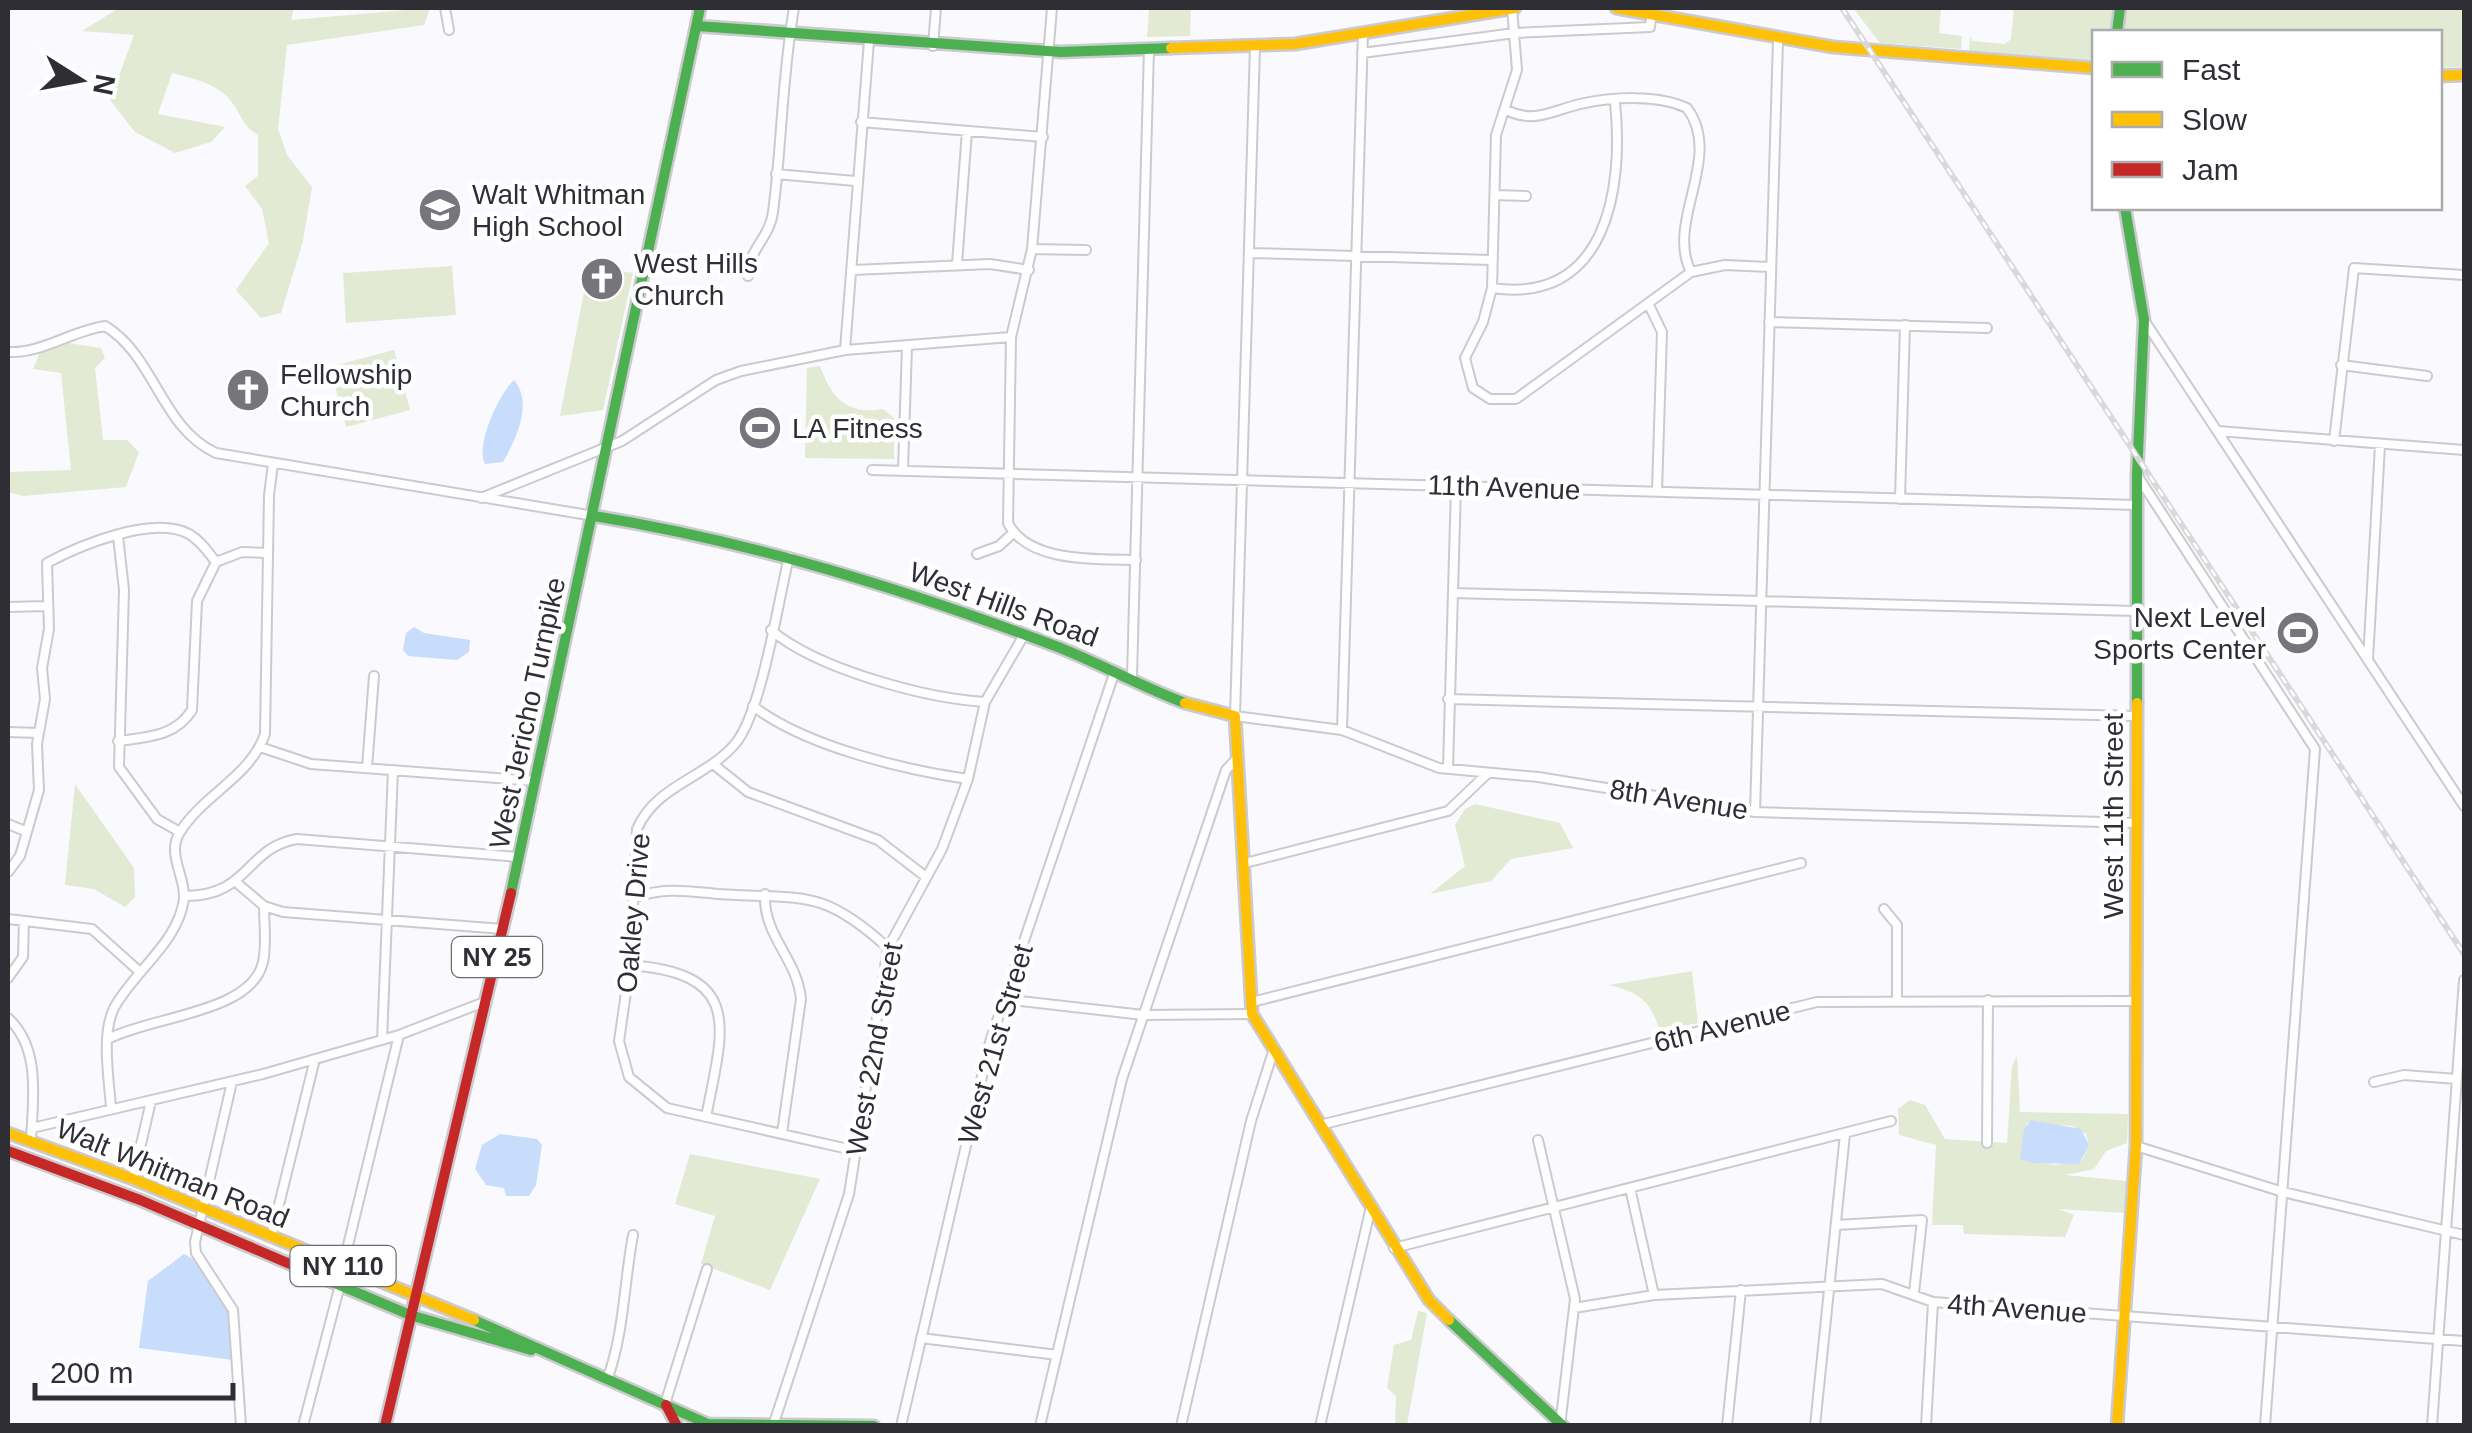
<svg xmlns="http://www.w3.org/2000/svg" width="2472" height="1433" viewBox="0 0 2472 1433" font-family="Helvetica,sans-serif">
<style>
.green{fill:#e2ead4;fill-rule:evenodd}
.water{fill:#c8dcfc}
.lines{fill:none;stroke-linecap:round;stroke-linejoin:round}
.street-casing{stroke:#cbcacf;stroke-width:12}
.fast-casing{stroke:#cbcacf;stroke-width:15}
.slow-casing{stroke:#cbcacf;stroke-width:15}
.jam-casing{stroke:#cbcacf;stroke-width:15}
.street{stroke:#fefeff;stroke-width:8}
.fast{stroke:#4caf50;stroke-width:10}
.slow{stroke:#ffc107;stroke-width:10}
.jam{stroke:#c62828;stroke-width:10}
.rail-casing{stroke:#d9d9da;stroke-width:6}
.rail{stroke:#fff;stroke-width:2.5;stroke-dasharray:8;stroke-linecap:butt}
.labels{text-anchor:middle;stroke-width:9;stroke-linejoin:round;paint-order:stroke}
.shield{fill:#fff;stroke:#6e6d72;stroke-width:2.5}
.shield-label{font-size:25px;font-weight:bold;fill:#302e35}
.poi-label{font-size:28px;fill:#302e35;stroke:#fff;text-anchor:start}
.street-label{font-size:28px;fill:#302e35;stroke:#fff}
</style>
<rect width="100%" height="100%" fill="#faf9fd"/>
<path class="green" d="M119,8H294L291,20L430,8L424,25L287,45L278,129L287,155L312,187L303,241L281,313L261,318L236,290L269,243L262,209L245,186L258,176V135C245,127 244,122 237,110C223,84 198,80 172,73L158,114L225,127L211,142L175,153L135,132L110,100L134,35L82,31Z
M1149,8H1191L1190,36L1147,37Z
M1853,8H1941L1939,33L1962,36L1961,49L1880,43Z
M2014,8H2115L2112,32H2094V61L1969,51L1970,36L1972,41L2005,44L2011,39Z
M2124,8H2464V67L2440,68V32H2122Z
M452,266L456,315L346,323L343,273Z
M589,266L633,273L603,410L560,416Z
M62,342L101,348L105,358L95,368L103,440H127L139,452L126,487L23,496L8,492V472L71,470L61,373L33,369L41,350Z
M394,350L410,410L346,427L330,367Z
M820,366C832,399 847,415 883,409L894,418V459L805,458L807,368Z
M75,784L134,868L135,897L125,907L94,889L65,885Z
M1475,804L1560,823L1573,848L1511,859L1491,881L1430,894L1465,866L1455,825L1465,809Z
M1692,971L1698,1023L1660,1031C1650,1000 1640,993 1609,985Z
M2017,1056L2020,1112L2128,1114L2127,1143L2106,1151L2094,1169L2065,1175L2128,1181L2127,1213L2059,1209L2074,1215L2065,1237L1964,1234L1963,1225H1932L1936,1145L1899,1135L1898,1109L1910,1100L1925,1105L1945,1139L2007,1143L2012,1066ZM2027,1123L2072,1126L2086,1134L2089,1145L2082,1160L2054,1165L2020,1158Z
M690,1154L820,1179L770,1290L701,1264L715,1216L675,1204Z
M1418,1311L1427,1313L1407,1425H1395L1396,1396L1387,1388L1394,1345L1411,1340Z"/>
<path class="water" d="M514,380C533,402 517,438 503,462L485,464C475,446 499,394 514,380Z
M414,627L424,633L470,640L469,652L457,660L408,656L403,650L406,633Z
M2031,1120L2081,1129L2089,1145L2079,1164L2033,1163L2020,1159L2024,1129Z
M500,1134L537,1139L542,1145L536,1185L529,1196H506L504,1188L486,1185L475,1169L482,1145Z
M184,1254C226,1274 231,1320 233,1360L139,1348L148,1281Z"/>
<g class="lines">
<g class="street-casing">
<path id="street" d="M445,8L449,30
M1052,8L1032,249L1011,337L1008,523C1028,563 1097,559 1136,560
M1512,8L1517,70L1496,135L1492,288L1483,322L1465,358L1473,388L1490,399H1516L1691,272L1725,265L1769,267
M933,46L936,8
M1255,47L1235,716L1342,730L1439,768L1538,777L1755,812L2136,823
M1362,53L1515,33L1650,27L1652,11
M1506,110C1535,124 1551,111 1580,104C1612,97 1657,94 1687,108C1724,158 1665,221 1691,272
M861,122L1043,137
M776,174L855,181
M1495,195L1526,196
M1032,249L1086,250
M1251,253L1491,260
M957,264L967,131
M853,270L990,264L1029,270
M748,276C747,251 770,238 773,212C782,144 782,76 794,8
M1492,288C1607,305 1624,188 1615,102
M1648,303L1662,332L1657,491
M2144,320L2464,806
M1769,322L1987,328
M845,350L869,41
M8,352C41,354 71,331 105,326C155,356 161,428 216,453L594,516
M2341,365L2427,376
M2218,431L2464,450
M2334,441L2354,268L2464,275
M872,470L2136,505
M903,470L907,346
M2137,475L2315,749L2265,1426
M481,498L622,441L716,380L741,371L845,350L1011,337
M1900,499L1905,325
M118,536L124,590L119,767L157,819L180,832
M977,554L999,546L1013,533
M789,557C778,601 762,712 735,744C706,778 656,785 637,829L630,965L619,1041L629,1077L667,1108L857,1151
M216,562L242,552L268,553
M1453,593L2136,611
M8,607L47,606
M771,630C817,669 924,698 985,702
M2368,660L2380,445
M1132,677L1149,48
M1448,699L2136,716
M753,706C805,746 904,770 968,779
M1342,730L1363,33
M8,732L39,733
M118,741C147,737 175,737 192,710L197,601L216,562
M260,747L311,764L535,781
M713,764L748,792L878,840L926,877
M367,768L374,676
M1448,769L1456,486
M1755,812L1778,40
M8,824L25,831
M1245,863L1448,811L1487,774
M8,872L20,856L39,790L37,744L45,699L42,668L49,629L47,563C80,545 153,515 189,534C201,541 208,552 216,562
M237,883L264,906L283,912L503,929
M765,894C763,936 797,958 801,999L782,1133
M185,896C250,896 245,848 297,839L518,857
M635,897C666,887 686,891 718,894C802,900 820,886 888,948
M1884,909L1897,925V999
M8,919L92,929L140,972
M630,965C745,974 723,1029 706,1117
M8,978L23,957L24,921
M1003,999L1143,1015L1252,1014
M1252,1002L1801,863
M8,1018C41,1048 33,1099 31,1140
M108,1039C152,1016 252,1013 263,962C267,944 264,924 264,906
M382,1040L393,770
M232,1082L195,1242L196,1253L233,1310L241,1426
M2374,1082L2404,1075L2457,1079
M111,1108C109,1078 101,1035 114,1008C134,971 178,943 184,899C186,877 166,854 180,832C204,794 250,777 265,734L269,495L273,464
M1320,1125L1817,1002L2136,1001
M32,1128L263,1074L399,1035L487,1001
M1538,1140L1575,1299L1560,1426
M1987,1143L1988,1000
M2136,1146L2283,1192L2464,1235
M133,1179L151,1101
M1630,1188L1654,1295
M1836,1225L1922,1220L1914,1293
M271,1237L315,1059
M1394,1248L1891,1121
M343,1266L399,1035
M1574,1308L1654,1295L1882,1284L1933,1302L2464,1341
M921,1338L1057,1355
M607,1380C624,1334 624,1283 633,1235
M665,1404L707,1269
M303,1426L340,1285
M773,1426L849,1194L888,948L942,849L968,779L985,702L1024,635
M901,1426L990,1042L1115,671
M1040,1426L1122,1079L1226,770L1238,757
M1181,1426L1251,1121L1273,1052
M1320,1426L1370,1211
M1727,1426L1741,1290
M1815,1426L1845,1134
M1926,1426L1933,1302
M2432,1426L2464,980"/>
</g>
<g class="fast-casing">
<path id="fast" d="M697,26L1061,52L1171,48
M2117,32L2120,8
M2125,208L2144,320L2137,475V703
M594,516C754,542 907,590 1058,647C1101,664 1142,687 1185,703
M511,893L700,8
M318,1276L410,1315L531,1350
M474,1320L708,1424L874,1426
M1449,1320L1563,1426"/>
</g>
<g class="slow-casing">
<path id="slow" d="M1616,8L1833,47L2094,68
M1171,48L1295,44L1515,8
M2440,76L2464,75
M1185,703L1235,716L1252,1014L1429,1300L1449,1320
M8,1133L133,1179L474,1320
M2117,1426L2136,1146L2137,703"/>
</g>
<g class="jam-casing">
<path id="jam" d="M8,1151L140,1200L318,1276
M666,1405L677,1426
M385,1426L511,893"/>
</g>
<use href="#street" class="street"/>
<use href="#fast" class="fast"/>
<use href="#slow" class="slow"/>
<use href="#jam" class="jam"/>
<g class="rail-casing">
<path id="rail" d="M1842,8L2464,954"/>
</g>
<use href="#rail" class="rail"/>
</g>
<defs>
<g id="school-disc" transform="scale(2.25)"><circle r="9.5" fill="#77757b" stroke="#fff"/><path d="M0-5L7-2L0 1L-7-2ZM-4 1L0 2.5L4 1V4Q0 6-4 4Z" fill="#fff"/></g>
<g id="church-disc" transform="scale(2.25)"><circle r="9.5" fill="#77757b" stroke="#fff"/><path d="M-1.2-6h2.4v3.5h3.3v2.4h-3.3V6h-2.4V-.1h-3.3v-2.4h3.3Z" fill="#fff"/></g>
<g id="stadium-disc" transform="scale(2.25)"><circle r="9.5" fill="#77757b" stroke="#fff"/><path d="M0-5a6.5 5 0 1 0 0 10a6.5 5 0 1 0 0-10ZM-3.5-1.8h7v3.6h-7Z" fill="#fff"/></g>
</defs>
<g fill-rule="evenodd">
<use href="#school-disc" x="440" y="210"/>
<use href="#church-disc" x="602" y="279"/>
<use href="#church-disc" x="248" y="390"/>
<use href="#stadium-disc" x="760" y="428"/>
<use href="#stadium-disc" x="2298" y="633"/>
</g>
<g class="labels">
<g class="shield">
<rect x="452" y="937" width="90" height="40" rx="8"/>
<rect x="290.5" y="1246" width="105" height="40" rx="8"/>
</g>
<g class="shield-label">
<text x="497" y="966">NY 25</text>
<text x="343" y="1275">NY 110</text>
</g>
<g class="poi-label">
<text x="472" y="204">Walt Whitman<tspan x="472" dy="32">High School</tspan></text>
<text x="634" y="273">West Hills<tspan x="634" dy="32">Church</tspan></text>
<text x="280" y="384">Fellowship<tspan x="280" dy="32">Church</tspan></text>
<text x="792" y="438">LA Fitness</text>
<text x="2266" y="627" text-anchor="end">Next Level<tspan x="2266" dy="32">Sports Center</tspan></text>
</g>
<g class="street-label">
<text transform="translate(1504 487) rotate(2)" y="10">11th Avenue</text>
<text transform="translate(1004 604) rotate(20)" y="10">West Hills Road</text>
<text transform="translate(527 713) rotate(-78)" y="10">West Jericho Turnpike</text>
<text transform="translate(1679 799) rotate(9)" y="10">8th Avenue</text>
<text transform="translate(2113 816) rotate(-90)" y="10">West 11th Street</text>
<text transform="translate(633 913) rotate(-85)" y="10">Oakley Drive</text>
<text transform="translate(1722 1026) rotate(-14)" y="10">6th Avenue</text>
<text transform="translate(995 1044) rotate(-74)" y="10">West 21st Street</text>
<text transform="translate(874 1049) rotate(-80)" y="10">West 22nd Street</text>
<text transform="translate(173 1173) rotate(22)" y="10">Walt Whitman Road</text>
<text transform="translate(2017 1308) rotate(4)" y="10">4th Avenue</text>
</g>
</g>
<rect width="2472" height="1433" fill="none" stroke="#302e35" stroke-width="20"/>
<rect x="2092" y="30" width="350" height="180" fill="#ffffff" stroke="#acabae" stroke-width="2.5"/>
<rect x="2112" y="62" width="50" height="15" fill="#4caf50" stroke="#acabae" stroke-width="2.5"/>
<text x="2182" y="80" font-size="30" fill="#302e35">Fast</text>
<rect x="2112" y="112" width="50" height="15" fill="#ffc107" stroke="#acabae" stroke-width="2.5"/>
<text x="2182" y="130" font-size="30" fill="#302e35">Slow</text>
<rect x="2112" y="162" width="50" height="15" fill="#c62828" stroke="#acabae" stroke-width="2.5"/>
<text x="2182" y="180" font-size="30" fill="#302e35">Jam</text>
<g transform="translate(80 80) rotate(101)" stroke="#ffffff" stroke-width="8" paint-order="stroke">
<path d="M0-8L18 38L0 25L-18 38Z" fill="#302e35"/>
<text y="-15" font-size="28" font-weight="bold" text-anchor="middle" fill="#302e35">N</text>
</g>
<path d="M35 1383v15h198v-15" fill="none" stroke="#302e35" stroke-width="5"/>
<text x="50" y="1383" font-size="30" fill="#302e35" stroke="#ffffff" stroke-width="8" paint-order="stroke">200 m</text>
</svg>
